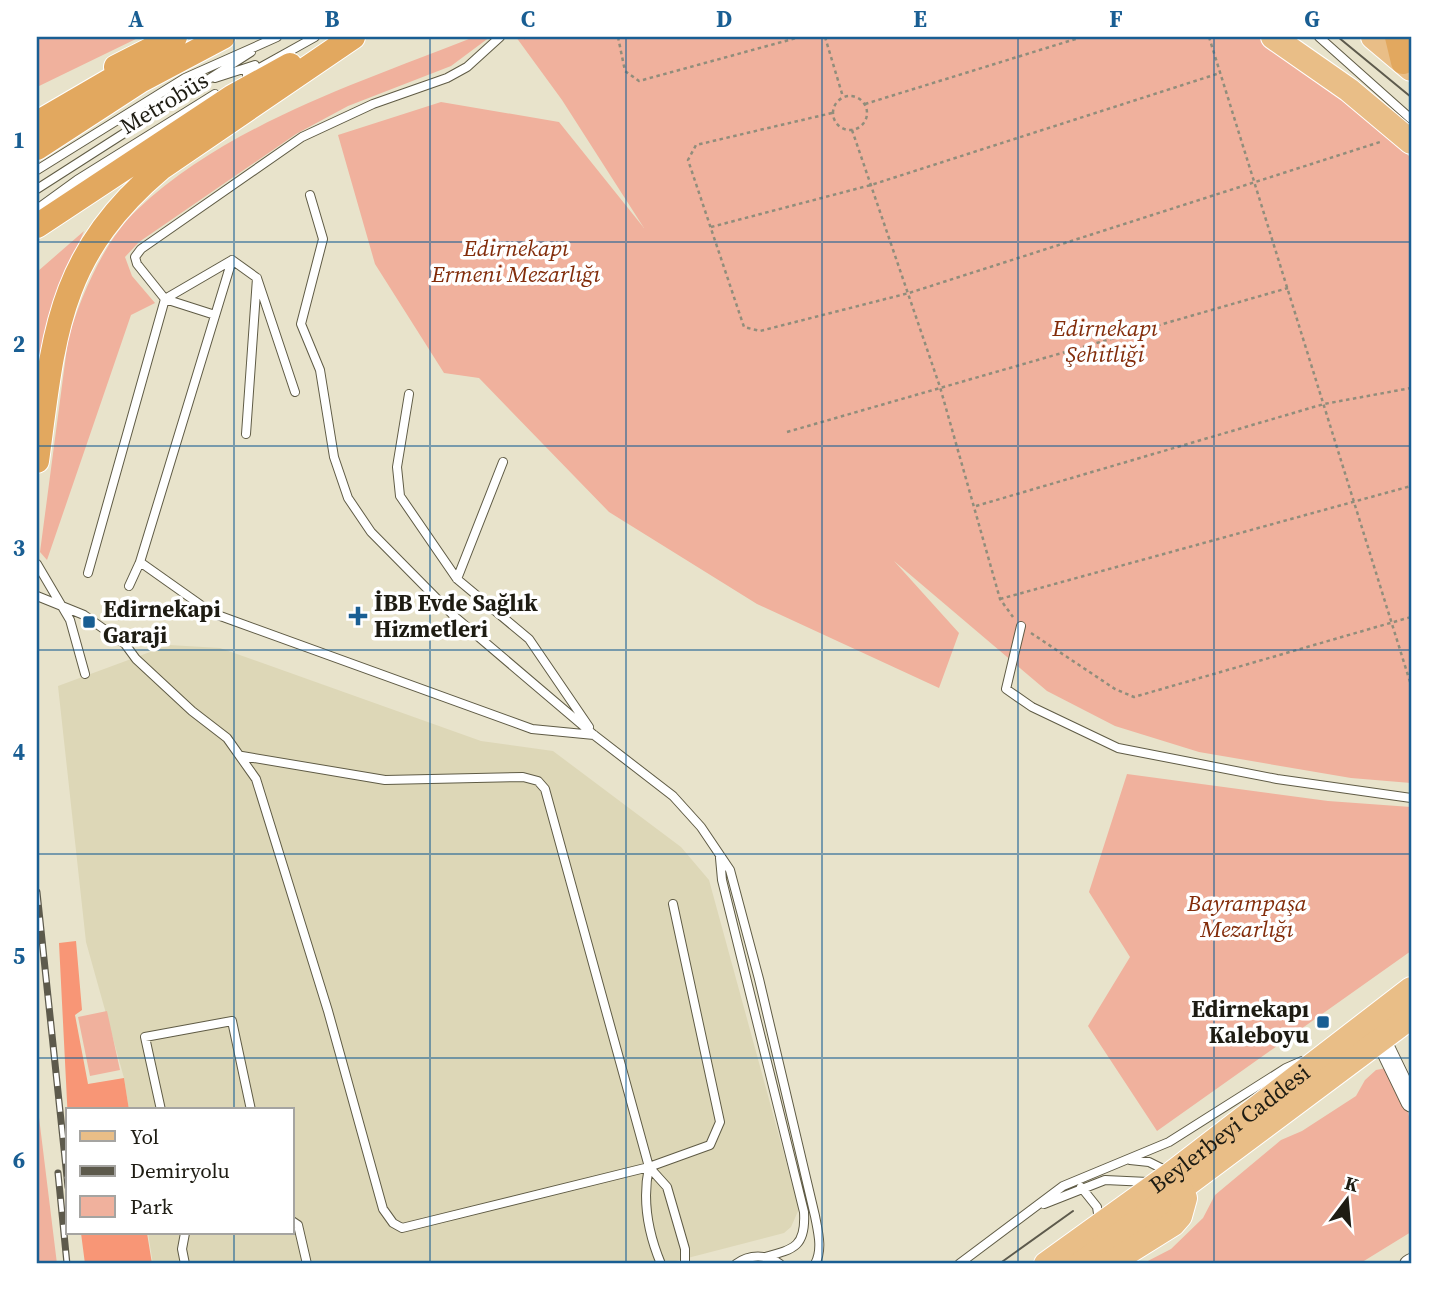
<svg xmlns="http://www.w3.org/2000/svg" width="1448" height="1301" viewBox="0 0 1448 1301" font-family="'Source Serif 4',serif">
<style>
.built{fill:#ddd7b7}
.green{fill:#f0b19d}
.forest{fill:#f89676}
.lines{fill:none;stroke-linecap:round;stroke-linejoin:round}
.service-casing{stroke:#5f5b45;stroke-width:10}
.minor-casing{stroke:#5f5b45;stroke-width:18}
.tertiary-casing{stroke:#5f5b45;stroke-width:21}
.primary-casing{stroke:#fff;stroke-width:26}
.trunk-casing{stroke:#fff;stroke-width:26}
.path{stroke:#918d7b;stroke-width:2.5;stroke-dasharray:3.5 3.5;stroke-linecap:butt}
.service{stroke:#fff;stroke-width:8}
.minor{stroke:#fff;stroke-width:16}
.tertiary{stroke:#fff;stroke-width:19}
.primary{stroke:#e9be87;stroke-width:24}
.trunk{stroke:#e2a85f;stroke-width:24}
.tram{stroke:#5d5a4c;stroke-width:2}
.rail-casing{stroke:#5d5a4c;stroke-width:7}
.rail{stroke:#fff;stroke-width:4.5;stroke-dasharray:13;stroke-linecap:butt}
.grid{fill:none;stroke:#195e93;stroke-width:2;stroke-opacity:0.55}
.poi-dot{fill:#195e93;stroke:#fff;stroke-width:2.5}
.labels{text-anchor:middle;stroke-width:7;stroke-linejoin:round;paint-order:stroke}
.street-label{font-size:23px;fill:#1e1c13;stroke:#fff}
.park-label{font-size:23px;font-style:italic;fill:#822c0a;stroke:#fff}
.poi-label{font-size:23px;font-weight:bold;fill:#1e1c13;stroke:#fff;text-anchor:start}
.neatline{fill:none;stroke:#195e93;stroke-width:2.5}
.grid-label{font-size:23px;text-anchor:middle;font-weight:bold;fill:#195e93}
</style>
<rect width="100%" height="100%" fill="#e8e3cb"/>
<path class="built" d="M169,645L220,648L481,741L553,751L681,847L709,880L799,1209L791,1227L784,1233L676,1261V1264H153L148,1233H292V1110H129L124,1078L86,942L58,686Z"/>
<path class="green" d="M37,37H140L37,87Z
M474,37H490L451,66L348,106L296,134L139,242L125,257L132,276L155,303L131,315L47,560L40,552L68,340C80,297 105,239 138,209C228,124 361,82 474,37Z
M516,37H1261L1354,104L1411,158V783L1351,778L1199,752L1115,726L1047,691L894,561L959,633L939,688L757,604L609,512L479,378L444,373L375,264L338,135L441,102L559,122L644,228L562,100Z
M84,231L53,305L37,379V272Z
M1127,774L1328,801L1411,807V951L1157,1131L1088,1026L1130,957L1089,892Z
M107,1011L120,1070L90,1076L78,1017Z
M1386,1068C1422,1095 1411,1190 1411,1232L1359,1264H1142L1171,1249L1203,1218L1215,1195L1281,1140L1302,1131L1356,1096L1365,1080L1376,1070Z
M37,1101L57,1264H37Z"/>
<path class="forest" d="M76,941L82,1010L75,1015L88,1084L124,1078L129,1110H68V1121L59,943Z
M81,1233H147L152,1264H85Z"/>
<g class="lines">
<g class="service-casing">
<path id="service" d="M1319,37L1411,119
M247,75L315,37
M215,78L255,65
M37,170L185,78L277,37
M37,189L251,52
M310,195L323,239L301,324L320,370L334,457L348,498L371,532L454,616L594,735L673,796L701,827L730,870L759,979L815,1216C818,1232 823,1249 815,1264
M37,209L77,180L215,94
M232,260L257,278L295,392
M215,315L165,299L137,264L135,257L141,249L302,137L373,104L447,78L467,67L500,37
M409,394L397,467L400,496L457,579L529,639L589,727
M246,434L257,278
M140,562L212,613L532,729L594,735
M37,564L70,620L85,674
M88,573L165,299L232,260
M457,579L503,462
M129,586L140,562L232,260
M37,596L84,615L125,644L136,659L192,711L227,738L256,779L328,1011L383,1209L393,1223L402,1228L649,1167L710,1145L720,1122L673,904
M1021,626L1006,689L1032,707L1118,748L1277,779L1411,798
M242,756L385,780L523,777L538,781L545,789L649,1167L667,1187L685,1249V1264
M720,858L722,880L804,1212C806,1246 795,1249 765,1257
M161,1110L145,1037L232,1021L251,1110
M1130,1160L1149,1162L1167,1171
M649,1167C642,1200 648,1233 661,1264
M1081,1187L1097,1207L1099,1220
M1044,1204L1105,1180L1148,1182
M292,1221L298,1225L307,1264
M185,1233L182,1249L185,1264
M736,1264C749,1254 767,1254 780,1264
M959,1264L1063,1186L1169,1142L1286,1068L1302,1061"/>
</g>
<g class="minor-casing">
<path id="minor" d="M1408,1264L1411,1262"/>
</g>
<g class="tertiary-casing">
<path id="tertiary" d="M1381,1040L1411,1102"/>
</g>
<g class="primary-casing">
<g id="primary">
<path d="M1273,37L1349,90L1411,142"/>
<path d="M1373,37L1411,69"/>
<path id="s1" d="M1046,1264L1171,1174L1411,989"/>
<path d="M1080,1264L1411,1017"/>
<path d="M1109,1264L1173,1224L1180,1216L1185,1198L1176,1180"/>
</g>
</g>
<g class="trunk-casing">
<path id="trunk" d="M1397,37L1403,62
M116,67L175,37
M37,123L135,66
M37,148L140,81L223,37
M37,226L232,97L290,65
M37,461C54,335 57,256 161,168L353,37"/>
</g>
<path class="path" d="M618,37L625,71L639,81L800,37
M825,37L843,97
M1209,37L1411,685
M524,38L528,37
M833 113a17 17 0 1 1 34 0a17 17 0 1 1-34 0Z
M865,104L1082,37
M832,113L696,145L688,160L744,327L760,331L909,293L1380,142
M852,130L940,387L1000,599L1013,617
M711,227L871,185L1220,73
M787,432L1288,288
M976,506L1324,404L1411,388
M1000,599L1411,486
M1031,633L1115,689L1134,697L1411,617"/>
<use href="#service" class="service"/>
<use href="#minor" class="minor"/>
<use href="#tertiary" class="tertiary"/>
<use href="#primary" class="primary"/>
<use href="#trunk" class="trunk"/>
<path class="tram" d="M1338,37L1411,97
M999,1264L1073,1211"/>
<g class="rail-casing">
<path id="rail" d="M37,892L68,1187
M58,1173L67,1264"/>
</g>
<use href="#rail" class="rail"/>
</g>
<path class="grid" d="M234,37V1110M430,37V1264M626,37V1264M822,37V1264M1018,37V1264M1214,37V1264M37,242H1411M37,446H1411M37,650H1411M37,854H1411M37,1058H1411M234,1233V1264"/>
<g class="poi-dot">
<path d="M354.5 605.5h7v7h7v7h-7v7h-7v-7h-7v-7h7z"/>
<rect x="82" y="615" width="14" height="14" rx="3.5"/>
<rect x="1316" y="1015" width="14" height="14" rx="3.5"/>
</g>
<g class="labels">
<g class="street-label">
<text transform="translate(164 103) rotate(-31)" y="8">Metrobüs</text>
<text dy="8" stroke="none"><textPath href="#s1" startOffset="228">Beylerbeyi Caddesi</textPath></text>
</g>
<g class="park-label">
<text x="516" y="256">Edirnekapı<tspan x="516" dy="26">Ermeni Mezarlığı</tspan></text>
<text x="1105" y="336">Edirnekapı<tspan x="1105" dy="26">Şehitliği</tspan></text>
<text x="1247" y="911">Bayrampaşa<tspan x="1247" dy="26">Mezarlığı</tspan></text>
</g>
<g class="poi-label">
<text x="374" y="611">İBB Evde Sağlık<tspan x="374" dy="26">Hizmetleri</tspan></text>
<text x="103" y="617">Edirnekapi<tspan x="103" dy="26">Garaji</tspan></text>
<text x="1309" y="1017" text-anchor="end">Edirnekapı<tspan x="1309" dy="26">Kaleboyu</tspan></text>
</g>
</g>
<rect width="1448" height="1301" fill="none" stroke="#ffffff" stroke-width="77"/>
<rect x="66" y="1108" width="228" height="126" fill="#ffffff" stroke="#a5a4a1" stroke-width="2"/>
<rect x="80" y="1131" width="35" height="10" fill="#e9be87" stroke="#a5a4a1" stroke-width="2"/>
<text x="130" y="1144" font-size="21" fill="#1e1c13">Yol</text>
<rect x="80" y="1166" width="35" height="10" fill="#5d5a4c" stroke="#a5a4a1" stroke-width="2"/>
<text x="130" y="1178" font-size="21" fill="#1e1c13">Demiryolu</text>
<rect x="80" y="1196" width="35" height="21" fill="#f0b19d" stroke="#a5a4a1" stroke-width="2"/>
<text x="130" y="1214" font-size="21" fill="#1e1c13">Park</text>
<g transform="translate(1347 1200) rotate(16)" stroke="#ffffff" stroke-width="5" paint-order="stroke">
<path d="M0-5L12 26L0 18L-12 26Z" fill="#1e1c13"/>
<text y="-10" font-size="19" font-weight="bold" text-anchor="middle" fill="#1e1c13">K</text>
</g>
<rect x="38" y="38" width="1372" height="1224" class="neatline"/>
<g class="grid-label">
<text x="136" y="27">A</text>
<text x="332" y="27">B</text>
<text x="528" y="27">C</text>
<text x="724" y="27">D</text>
<text x="920" y="27">E</text>
<text x="1116" y="27">F</text>
<text x="1312" y="27">G</text>
<text x="19" y="148">1</text>
<text x="19" y="352">2</text>
<text x="19" y="556">3</text>
<text x="19" y="760">4</text>
<text x="19" y="964">5</text>
<text x="19" y="1168">6</text>
</g>
</svg>
